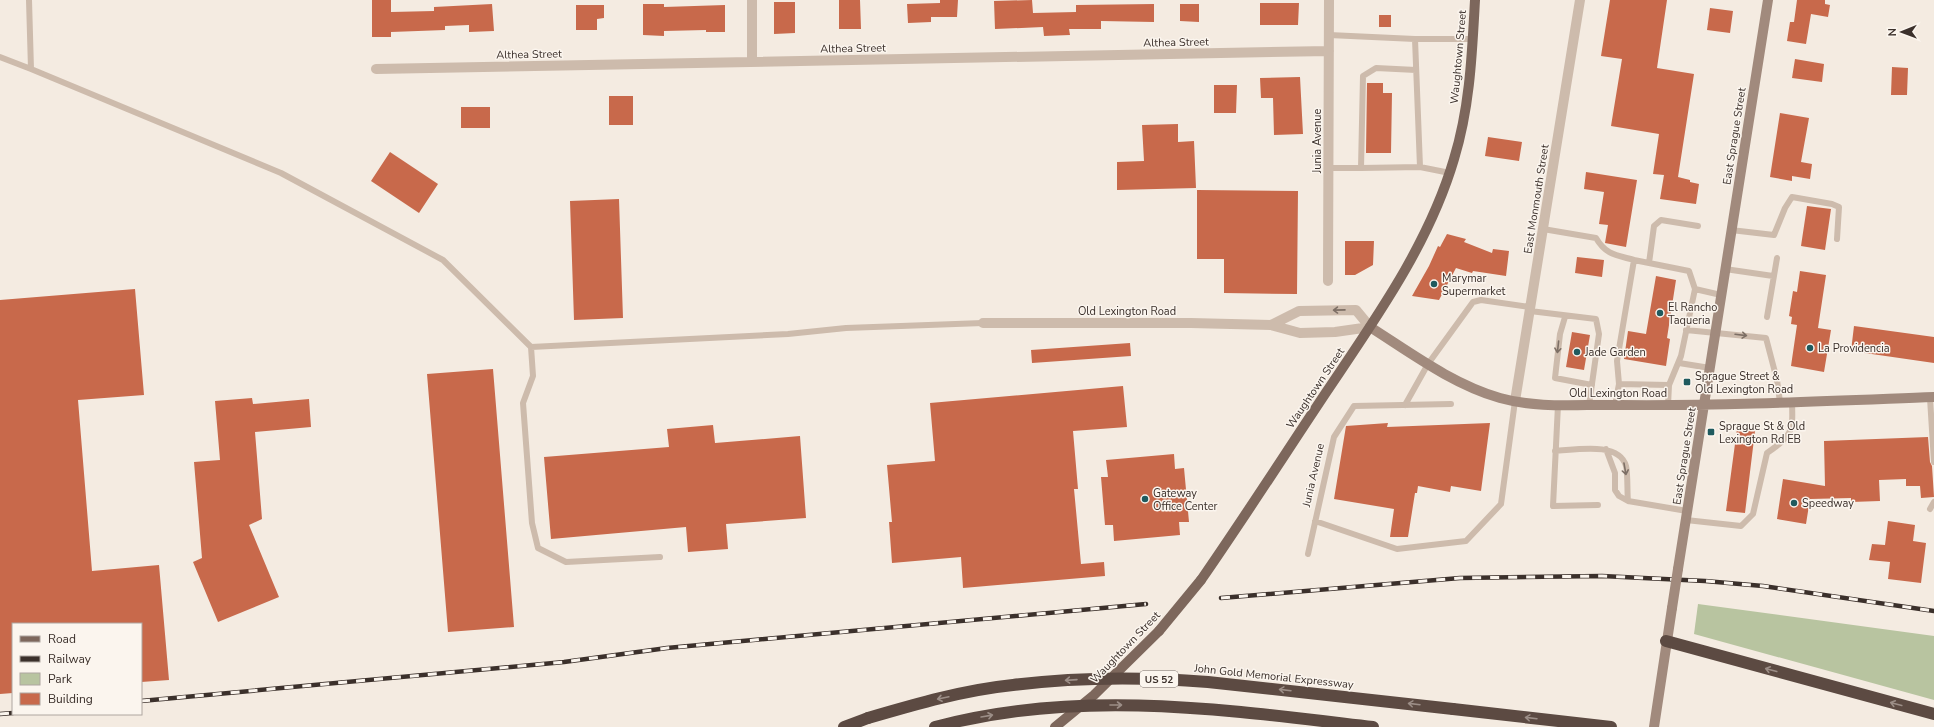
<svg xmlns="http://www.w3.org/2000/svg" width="1934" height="727" viewBox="0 0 1934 727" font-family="'Nunito Sans',sans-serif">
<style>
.green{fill:#b8c4a0}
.building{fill:#c8694b}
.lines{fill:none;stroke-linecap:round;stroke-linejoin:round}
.lane{stroke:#cdbbac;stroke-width:6}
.street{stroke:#cdbbac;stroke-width:10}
.secondary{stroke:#a18a7d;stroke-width:10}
.primary{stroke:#7d675c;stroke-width:10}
.highway{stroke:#5c4a42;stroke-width:12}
.rail-casing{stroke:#3b302b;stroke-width:4.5}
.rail{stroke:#fbf5ee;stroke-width:3;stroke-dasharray:9;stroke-linecap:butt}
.secondary-bridge{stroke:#a18a7d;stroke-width:10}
.primary-bridge{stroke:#7d675c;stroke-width:10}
.highway-bridge{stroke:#5c4a42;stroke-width:12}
.oneway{stroke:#7d6f65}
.oneway2{stroke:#9c8e87}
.poi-dot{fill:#1f5a5e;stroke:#fbf5ee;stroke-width:1.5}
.labels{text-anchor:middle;stroke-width:3;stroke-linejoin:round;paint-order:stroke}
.shield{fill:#fbf5ee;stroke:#756b66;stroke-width:1}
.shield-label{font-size:10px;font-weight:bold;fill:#3b302b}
.street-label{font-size:11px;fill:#3b302b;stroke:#fbf5ee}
.poi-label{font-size:11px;fill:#3b302b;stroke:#fbf5ee;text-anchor:start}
</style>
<rect width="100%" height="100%" fill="#f4ebe1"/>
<path class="green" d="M1698,604L1934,636V700L1694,634Z"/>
<path class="building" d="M372,0H391V12L434,11V7L492,4L494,31L469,32V25L445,26V30L391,32V37H372Z
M839,0H860L861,29H839Z
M940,0H958L957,17H931V22L908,23L907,4L940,3Z
M1032,0L1033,13L1076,12V5L1154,4V22L1101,21V29H1069L1070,35L1044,36L1043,27L995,29L994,1Z
M1610,0H1667L1657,68L1694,74L1678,177L1690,180V182L1699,184L1696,204L1660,199L1664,175L1653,174L1659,134L1611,126L1622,59L1601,56Z
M1797,0H1825V4L1830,5L1828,17L1811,14L1806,44L1787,41L1790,22H1794Z
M774,2H795V33L774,34Z
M1260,3H1299L1298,25H1260Z
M643,4H664V7L725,5V32H706V30L664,31V36L643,35Z
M1180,4H1199V22L1180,21Z
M576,5H604V18L597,19V30H576Z
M1710,8L1733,11L1730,33L1707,30Z
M1379,15H1391V27H1379Z
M1795,59L1824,64L1822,82L1792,78Z
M1892,67L1908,68L1907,95H1891Z
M1300,77L1303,134L1274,135L1273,98H1261L1260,78Z
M1367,83H1383V93H1392L1391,153H1366Z
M1214,85H1237L1236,113H1214Z
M609,96H633V125H609Z
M461,107H490V128H461Z
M1780,113L1809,118L1801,162L1812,164L1810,179L1792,176V181L1770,177Z
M1178,124V142L1194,141L1196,188L1117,190V162L1144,161L1142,125Z
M1488,137L1522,142L1519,161L1485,156Z
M390,152L438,184L419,213L371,181Z
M1586,172L1637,180L1626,247L1605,243L1608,225L1599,224L1604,192L1584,189Z
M1197,190L1298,191L1297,294L1224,293V259H1197Z
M619,199L623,318L574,320L570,201Z
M1807,206L1831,209L1825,250L1801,246Z
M1447,234L1466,239L1464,242L1492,253L1493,249L1509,251L1506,276L1473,271L1472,273L1456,268L1439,300L1412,296L1429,266L1438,246L1440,247Z
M1345,241H1374L1373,265L1355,275H1345Z
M1577,257L1604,260L1602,277L1575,273Z
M1800,271L1826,275L1818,328L1831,330L1824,372L1791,366L1797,325L1791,324L1792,317L1789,316L1793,291L1797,292Z
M1656,276L1676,280L1667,338L1670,339L1666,366L1624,359L1628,331L1646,334Z
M135,289L144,395L78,400L92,571L159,565L169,680L141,682V624H13V693L0,694V300Z
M1854,326L1934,337V363L1851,351Z
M1572,332L1590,335L1584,370L1566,367Z
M1130,343L1131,356L1032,363L1031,350Z
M493,369L514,627L448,632L427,374Z
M1123,386L1127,427L1073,431L1078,489H1074L1081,564L1104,562L1105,576L963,588L961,557L892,563L889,522H892L887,465L935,461L930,403Z
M252,398L253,404L309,399L311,427L255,432L262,519L249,525L279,597L218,622L193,562L202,558L194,462L220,460L215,401Z
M1388,423L1387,427L1490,423L1481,491L1451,486L1450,492L1418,486L1417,493H1415L1408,537H1390L1394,509L1334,499L1346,426Z
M713,425L715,443L800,436L806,518L726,524L728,549L688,552L686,527L551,539L544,457L669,447L667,429Z
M1737,429L1755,431L1745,513L1726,511Z
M1928,437L1930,462L1932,466L1934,497L1921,498L1920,486H1906V479L1879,480L1880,501L1851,502V498L1810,499L1806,524L1777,519L1783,479L1825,486L1824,441Z
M1174,454L1175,469L1184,468L1189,522H1179L1180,535L1114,541L1113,525H1105L1101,477H1108L1106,460Z
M1888,521L1915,525L1913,541L1926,543L1921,583L1888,579L1890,562L1869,560L1872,544L1885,545Z"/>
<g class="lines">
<path class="lane" d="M29,0L31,69L281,173L443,260L531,347L533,376L523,403L532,523L538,548L566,562L660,557
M1329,35L1415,39L1420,167L1450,173
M1415,39H1473
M0,57L31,69
M1329,168H1361L1363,76L1376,68L1416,70
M1361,168L1420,167
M1543,229L1596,238C1606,255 1616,255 1634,260
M1731,230L1774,235L1785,208L1792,197L1832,204L1839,207L1837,239
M1649,263L1654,226L1661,220L1698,226
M1725,269L1773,276
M1530,311L1596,319L1599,334L1589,405
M1565,317L1560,334L1555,378L1592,385
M1767,317L1777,258
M1686,330L1766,338L1777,380L1780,402
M531,347L788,334L846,328L983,323
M1679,363L1710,368
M1619,384L1669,385L1668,405
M1669,385L1681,356L1695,289
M1930,398L1934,462
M1405,405L1428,364L1473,302L1481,300L1530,307
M1558,405L1553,506L1598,505
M1615,405L1619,384L1617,361L1634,260L1689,271L1695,289L1721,295
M1606,449L1615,473V490L1619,496L1628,501
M1555,451C1575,450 1619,441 1626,466C1628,474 1627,492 1628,501L1687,511
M1930,509L1934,502
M1686,520L1741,526L1753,514L1767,453C1793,435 1793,431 1792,402
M1315,521L1397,549L1466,541L1501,504L1515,401
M1308,554L1334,437L1354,406L1451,404"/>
<path class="street" d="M752,62V0
M376,69L1329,51
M1328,281L1329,0
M983,323H1191L1271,325L1300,333L1335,332L1370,327L1356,310L1299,311L1271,325
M1515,401L1580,0"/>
<path class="secondary" d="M1370,327C1411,353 1452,384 1500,398C1539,409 1580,404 1620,405C1724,406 1829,401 1934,397
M1678,569L1768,0
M1654,727L1672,608"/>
<path class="primary" d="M1201,580C1244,518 1285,454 1327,391C1376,318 1429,244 1454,159C1470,107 1472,54 1475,0
M1055,727L1094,695L1159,631"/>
<path class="highway" d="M1666,641L1934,714
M1453,709L1611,727
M844,727L868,718"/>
<g class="rail-casing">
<path id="rail" d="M1221,598L1460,578L1602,576L1705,581L1763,586L1934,611
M141,701L564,662L667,648L1146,604
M0,714L13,713"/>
</g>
<use href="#rail" class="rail"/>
<path class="secondary-bridge" d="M1672,608L1678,569"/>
<path class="primary-bridge" d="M1159,631L1201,580"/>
<path class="highway-bridge" d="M868,718C916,704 964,690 1013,685C1078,677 1143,677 1208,682L1453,709
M935,727C1079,688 1228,710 1373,727"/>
</g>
<defs><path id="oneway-shaft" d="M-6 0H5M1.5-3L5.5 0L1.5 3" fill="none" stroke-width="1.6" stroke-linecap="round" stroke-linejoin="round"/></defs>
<g class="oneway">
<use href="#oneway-shaft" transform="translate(1339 310) rotate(179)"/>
<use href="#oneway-shaft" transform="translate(1741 335) rotate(7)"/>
<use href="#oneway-shaft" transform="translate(1558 347) rotate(96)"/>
<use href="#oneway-shaft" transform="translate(1625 469) rotate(80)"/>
</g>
<g class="oneway2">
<use href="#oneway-shaft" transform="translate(1771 670) rotate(-165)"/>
<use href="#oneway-shaft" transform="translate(1071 680) rotate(176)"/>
<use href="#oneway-shaft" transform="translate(1285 690) rotate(-173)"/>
<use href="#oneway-shaft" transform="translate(943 698) rotate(168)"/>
<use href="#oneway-shaft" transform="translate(1414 704) rotate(-173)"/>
<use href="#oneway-shaft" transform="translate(1896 704) rotate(-165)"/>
<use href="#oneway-shaft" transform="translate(1116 705)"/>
<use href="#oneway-shaft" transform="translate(987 716) rotate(-10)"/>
<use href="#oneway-shaft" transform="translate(1531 718) rotate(-173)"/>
</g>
<g class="poi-dot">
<circle cx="1434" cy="284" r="4"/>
<circle cx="1660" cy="313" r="4"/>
<circle cx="1810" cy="348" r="4"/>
<circle cx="1577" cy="352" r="4"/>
<rect x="1683" y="378" width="8" height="8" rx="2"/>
<rect x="1707" y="428" width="8" height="8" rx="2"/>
<circle cx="1145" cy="499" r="4"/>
<circle cx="1794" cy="503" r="4"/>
</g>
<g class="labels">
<rect class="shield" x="1140" y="671" width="38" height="16" rx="3"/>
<g class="shield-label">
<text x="1159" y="683">US 52</text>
</g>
<g class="street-label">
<text transform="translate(1176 42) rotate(-1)" y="4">Althea Street</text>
<text transform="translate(853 48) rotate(-1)" y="4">Althea Street</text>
<text transform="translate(529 54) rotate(-1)" y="4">Althea Street</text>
<text transform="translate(1458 57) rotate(-85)" y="4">Waughtown Street</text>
<text transform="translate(1734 136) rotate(-81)" y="4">East Sprague Street</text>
<text transform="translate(1317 141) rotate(-90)" y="4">Junia Avenue</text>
<text transform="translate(1536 199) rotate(-81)" y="4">East Monmouth Street</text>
<text x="1127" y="315">Old Lexington Road</text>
<text transform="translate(1315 388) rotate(-56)" y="4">Waughtown Street</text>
<text x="1618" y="397">Old Lexington Road</text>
<text transform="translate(1684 456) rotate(-81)" y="4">East Sprague Street</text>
<text transform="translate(1313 475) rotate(-77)" y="4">Junia Avenue</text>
<text transform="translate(1125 647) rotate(-46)" y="4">Waughtown Street</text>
<text transform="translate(1274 676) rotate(6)" y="4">John Gold Memorial Expressway</text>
</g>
<g class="poi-label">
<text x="1442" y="282">Marymar<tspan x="1442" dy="13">Supermarket</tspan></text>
<text x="1668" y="311">El Rancho<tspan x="1668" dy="13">Taqueria</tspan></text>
<text x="1818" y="352">La Providencia</text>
<text x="1585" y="356">Jade Garden</text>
<text x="1695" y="380">Sprague Street &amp;<tspan x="1695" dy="13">Old Lexington Road</tspan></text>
<text x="1719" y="430">Sprague St &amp; Old<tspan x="1719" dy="13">Lexington Rd EB</tspan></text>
<text x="1153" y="497">Gateway<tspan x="1153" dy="13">Office Center</tspan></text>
<text x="1802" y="507">Speedway</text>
</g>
</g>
<rect x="12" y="623" width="130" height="92" fill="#fbf5ee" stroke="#aea6a0"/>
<rect x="20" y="636" width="20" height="6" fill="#7d675c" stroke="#aea6a0"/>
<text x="48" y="643" font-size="12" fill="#3b302b">Road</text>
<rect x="20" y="656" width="20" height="6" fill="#3b302b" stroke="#aea6a0"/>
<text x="48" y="663" font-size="12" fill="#3b302b">Railway</text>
<rect x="20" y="673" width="20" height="12" fill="#b8c4a0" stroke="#aea6a0"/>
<text x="48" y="683" font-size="12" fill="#3b302b">Park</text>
<rect x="20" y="693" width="20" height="12" fill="#c8694b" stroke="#aea6a0"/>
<text x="48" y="703" font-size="12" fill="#3b302b">Building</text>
<g transform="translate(1902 32) rotate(269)" stroke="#fbf5ee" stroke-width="3" paint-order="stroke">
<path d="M0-3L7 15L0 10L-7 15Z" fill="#3b302b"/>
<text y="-6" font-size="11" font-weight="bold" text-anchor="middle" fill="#3b302b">N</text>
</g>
</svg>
